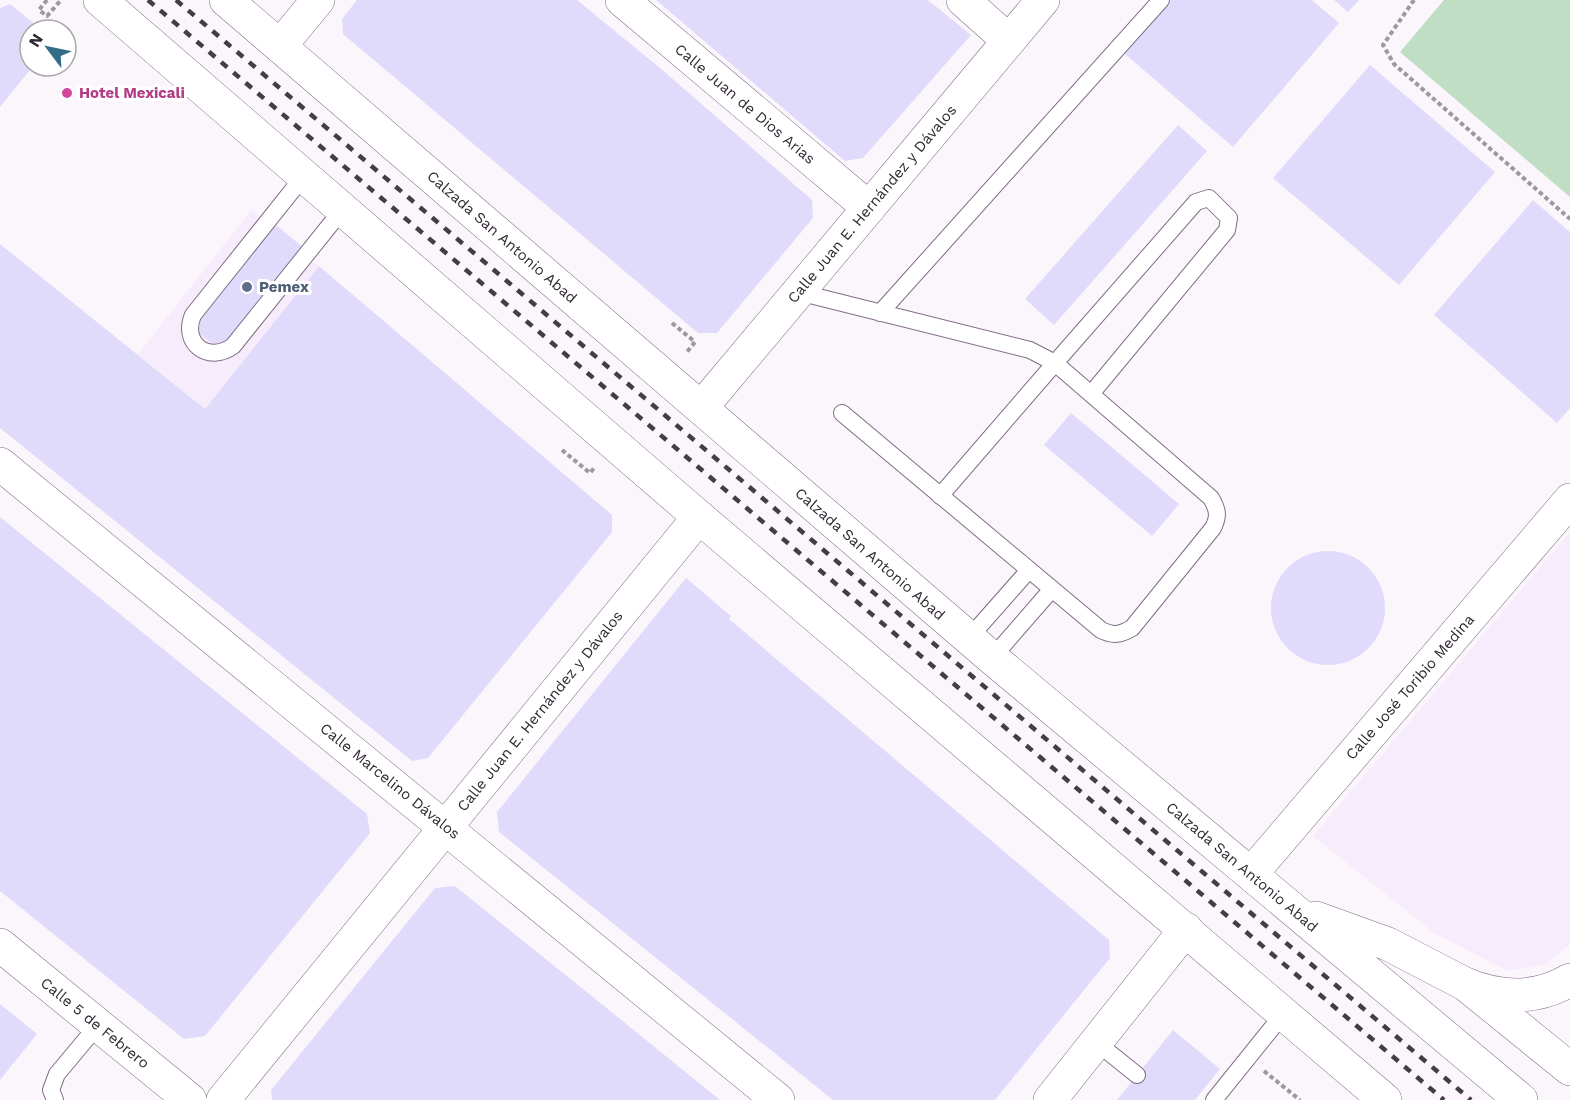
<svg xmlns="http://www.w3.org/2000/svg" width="1570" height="1100" viewBox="0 0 1570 1100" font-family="'Work Sans',sans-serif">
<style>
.built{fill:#f7ecfb}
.green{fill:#bfdec4}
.building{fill:#e1dbfb}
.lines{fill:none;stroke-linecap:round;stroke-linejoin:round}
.lane-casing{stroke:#806c86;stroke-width:18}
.street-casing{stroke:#806c86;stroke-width:34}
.secondary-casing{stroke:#806c86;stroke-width:34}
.highway-casing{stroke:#806c86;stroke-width:34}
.path{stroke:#9d979f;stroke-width:4;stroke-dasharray:4.5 3;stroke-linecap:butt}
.lane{stroke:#fff;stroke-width:16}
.street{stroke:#fff;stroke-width:33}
.secondary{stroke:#fff;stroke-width:33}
.highway{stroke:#fff;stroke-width:33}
.rail{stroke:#453c47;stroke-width:4.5;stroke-dasharray:8 8;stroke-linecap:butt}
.hotel-dot{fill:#d1479c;stroke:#fff;stroke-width:2}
.service-dot{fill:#5c6f8a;stroke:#fff;stroke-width:2}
.labels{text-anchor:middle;stroke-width:6;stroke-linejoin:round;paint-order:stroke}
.hotel-label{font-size:15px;font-weight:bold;fill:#b23c85;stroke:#fff;text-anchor:start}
.street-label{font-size:15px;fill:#302732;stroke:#fff}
.service-label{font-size:15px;font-weight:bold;fill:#4e5e75;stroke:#fff;text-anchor:start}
</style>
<rect width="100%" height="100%" fill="#fbf6fc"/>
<path class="built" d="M252,209L319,266L205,409L138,354Z
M1570,532V944L1545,965L1508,971L1434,933L1313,836Z"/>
<path class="green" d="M1444,0H1570V197L1400,52Z"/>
<path class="building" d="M357,0H577L660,68L812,200L813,218L717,333H698L343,34L342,19Z
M656,0H928L971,35L863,158L845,161Z
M1171,0H1312L1339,23L1233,147L1125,54Z
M1334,0H1359L1348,12Z
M10,4L42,30H30V66H33L0,107V8Z
M1370,65L1495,172L1399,285L1273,178Z
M1178,125L1207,151L1054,325L1025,299Z
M1533,200L1570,232V408L1557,423L1434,315Z
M272,222L303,247L222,351L191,327Z
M0,244L205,409L319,266L612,515V532L428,758L412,761L0,428Z
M1071,413L1179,504L1152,536L1044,445Z
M0,517L367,814L370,833L205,1036L184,1039L0,891Z
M1271 608a57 57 0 1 1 114 0a57 57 0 1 1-114 0Z
M686,578L731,616L729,619L1109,940L1110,958L995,1100H833L499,832L497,812Z
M455,886L614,1014L720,1100H272L271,1090L435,888Z
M0,1004L37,1034L0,1080Z
M1173,1030L1220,1069L1195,1100H1117Z"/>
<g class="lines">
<g class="lane-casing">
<path id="lane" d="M303,177L193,315C181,343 208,364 233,346L342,210
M798,292L1030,350L1055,363L940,496
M880,313L1161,0
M842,413L1101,630C1113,636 1120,635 1132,628L1213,528C1219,516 1218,510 1211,498L1055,363L1196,202L1209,198L1229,218L1227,230L1091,394
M969,638L1029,570
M992,658L1052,589
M1096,1042L1137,1075
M55,1100L51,1090L57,1074L98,1025
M1214,1100L1284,1013"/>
</g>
<g class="street-casing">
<path id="street" d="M622,0L869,208
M963,0L1009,41
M280,46L318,0
M701,408L1043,0
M0,464L778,1100
M1251,874L1570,500
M0,945L190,1100
M223,1100L699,517
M1050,1100L1186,929"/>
</g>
<g class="secondary-casing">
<path id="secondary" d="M1465,984C1501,999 1536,1000 1570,980"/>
</g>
<g class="highway-casing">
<path id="highway" d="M100,0L699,517L1385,1100
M226,0L992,658L1521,1100
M1316,918L1388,944L1465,984L1570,1069"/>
</g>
<path class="path" d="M47,0L39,10L47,16L61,0
M1414,0L1383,45L1394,64L1570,219
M672,323L695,342L686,353
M562,450L590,473L595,467
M1264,1071L1300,1100"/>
<use href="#lane" class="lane"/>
<use href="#street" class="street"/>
<use href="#secondary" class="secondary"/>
<use href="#highway" class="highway"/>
<path class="rail" d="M148,0L1444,1100
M176,0L1471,1100"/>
</g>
<circle class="hotel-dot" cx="67" cy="93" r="6"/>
<circle class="service-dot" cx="247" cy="287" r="6"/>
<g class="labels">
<g class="hotel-label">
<text x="79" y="98">Hotel Mexicali</text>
</g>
<g class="street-label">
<text transform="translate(745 104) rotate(40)" y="5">Calle Juan de Dios Arias</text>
<text transform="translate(872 204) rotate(-50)" y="5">Calle Juan E. Hernández y Dávalos</text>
<text transform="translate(502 237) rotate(41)" y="5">Calzada San Antonio Abad</text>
<text transform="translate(870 554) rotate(41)" y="5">Calzada San Antonio Abad</text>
<text transform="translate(1410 687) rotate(-49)" y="5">Calle José Toribio Medina</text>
<text transform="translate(540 711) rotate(-51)" y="5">Calle Juan E. Hernández y Dávalos</text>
<text transform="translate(390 781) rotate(39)" y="5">Calle Marcelino Dávalos</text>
<text transform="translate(1242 867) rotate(40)" y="5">Calzada San Antonio Abad</text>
<text transform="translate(95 1023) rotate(39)" y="5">Calle 5 de Febrero</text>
</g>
<g class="service-label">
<text x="259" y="292">Pemex</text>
</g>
</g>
<g transform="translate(48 48) rotate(302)"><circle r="28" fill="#ffffff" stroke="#aca9ad" stroke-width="1.5"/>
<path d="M0-4.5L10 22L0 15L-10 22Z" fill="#316e85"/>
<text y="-9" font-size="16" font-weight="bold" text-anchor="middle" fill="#302732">N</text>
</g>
</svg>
